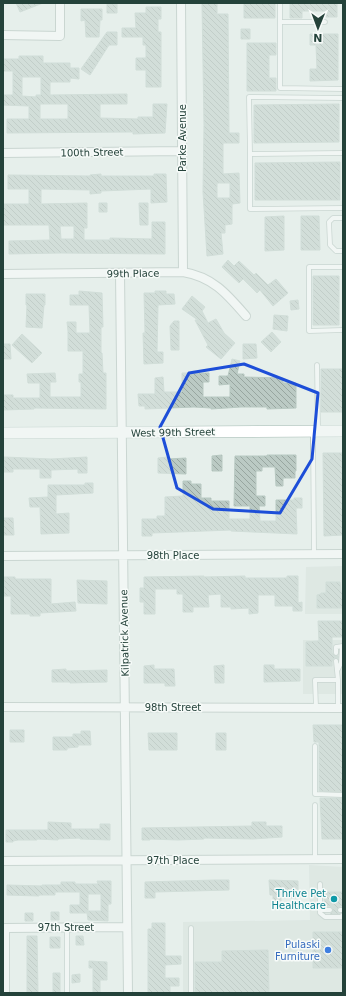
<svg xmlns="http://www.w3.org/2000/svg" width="346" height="996" viewBox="0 0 346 996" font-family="'DejaVu Sans',sans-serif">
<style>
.built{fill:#d4dfda}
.building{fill:url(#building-back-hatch);stroke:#b8c9c2;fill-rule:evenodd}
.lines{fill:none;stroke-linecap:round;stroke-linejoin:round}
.lane-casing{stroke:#a8b8b2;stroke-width:5.5}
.street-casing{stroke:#a8b8b2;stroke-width:10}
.secondary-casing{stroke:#a4bbb3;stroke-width:12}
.lane{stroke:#fff;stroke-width:4}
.street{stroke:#fff;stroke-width:8}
.secondary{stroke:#fff;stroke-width:11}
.marked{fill:none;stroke:#1d4ed8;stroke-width:3;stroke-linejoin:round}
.culture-dot{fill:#0f9aa8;stroke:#f7fbf9;stroke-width:1.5}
.shop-dot{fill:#3f7fe0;stroke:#f7fbf9;stroke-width:1.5}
.labels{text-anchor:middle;stroke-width:3;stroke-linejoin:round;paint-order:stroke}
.street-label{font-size:10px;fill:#24423a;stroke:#f7fbf9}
.culture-label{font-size:10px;fill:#0d838f;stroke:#f7fbf9;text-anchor:end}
.shop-label{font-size:10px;fill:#366cbe;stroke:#f7fbf9;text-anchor:end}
</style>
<defs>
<pattern id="building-back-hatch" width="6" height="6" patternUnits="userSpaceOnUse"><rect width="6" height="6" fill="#bbcac4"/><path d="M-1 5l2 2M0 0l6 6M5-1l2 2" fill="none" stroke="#98a6a0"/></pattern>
</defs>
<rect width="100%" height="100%" fill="#e6efeb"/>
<path class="built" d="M343,566V614H305L306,567Z
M303,640H343V694H303Z
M309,865L343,867V993H183V922L310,920Z"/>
<path class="building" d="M16,3H43L20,12Z
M202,3H217V14H228L229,133H239V143H223V174L239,173L240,203L232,204V224L225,225V233H221L223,254L207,256L203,192L204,125ZM217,183H230V198H217Z
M244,3H275V18H244Z
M290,3H337V17H326V11H302V18H290Z
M107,4H117V13H107Z
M146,7H161V19H158V32H161V87H146V70H136V58H146V45H143V37H122V28H136L135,13H146Z
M81,9H102V20H100L99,37H86L85,20L81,21Z
M241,29H250V39H241Z
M107,32H117V45H109L90,75L81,69Z
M310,34H338V80L310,81V69H317L316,45H310Z
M247,43H276V55H269V78H276V91H247Z
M19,56H43V63H70V68H79V79L70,78V82H50V95L127,94V104H100V118L138,119V117H153V104H167L165,133L133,134V132H129L7,133V119H29V106L3,105V95H13V71H3V59H19ZM22,77H41V95H36V97L22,96ZM40,104H68V119H40Z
M339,104V142L254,143V105Z
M340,162V200H255V163Z
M101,174V176H154V174H166L167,202L151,203V189L101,191V193L90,194V190L41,189V204L87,203V228H84V240H110V238L152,239V222H165V254L61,253L9,254V241L50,240L49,225H3V204H29V189H8V175L90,176V175ZM60,226H74V239H61Z
M99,203H107V212H99Z
M139,203H148V225H140Z
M284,216V250L265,251V217Z
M301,216H319L320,250H301Z
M228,260L234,266L239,261L254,275L256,273L268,285L276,279L288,293L273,306L260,290L257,293L243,279L239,283L222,267Z
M313,276H339V325H313Z
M79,291L102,293L103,327H101V353H102L103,373H106V409L34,408V409L3,410V395H13V398H40V383H28L27,374L55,373L56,382H50V397H81V382H79V374H83V351H68V331L67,322H76V333H90L89,305H70V295H79Z
M155,291H166V294H174L175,304L158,305L157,352H163V363L144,364L143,333H145L144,293H155Z
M26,294H45V305H44L42,328L26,327L27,305H26Z
M192,296L205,307L202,311L208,323L216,319L224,333L235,343L221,359L206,347L208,345L195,320H198L182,309Z
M298,300L299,309L291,310L290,301Z
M274,315L288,316L287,331L273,329Z
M174,321H179V350H171L170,326Z
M272,332L281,342L271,352L261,342Z
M22,334L42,353L32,363L12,345Z
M3,344H10L11,359H3Z
M243,344H256L257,358L243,359Z
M232,359L240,361L237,374H244V377L283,378V383H296V408L267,409V407H241L211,409V408L194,407L145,409V406H139L138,394H155V378L163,377L164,392H182V373H209V382H203V397H230V384L219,385V376H228Z
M321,369H343V412H321Z
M323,453H342L343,535L324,536Z
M222,455V471H212V456Z
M267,455H296V471H295V478H283V486H276L275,467H262V471H256V496H265V506H259L260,521H276V500H294V498H302V508H296L297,534L231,531V530L152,533V536H142V519H157V516H165V497L183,496V481H191V484H201V498H211V501H229V519H250V506H234L235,456H267Z
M4,457L51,459L87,457V473H78V469L51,470V478H40V469H13V472H4Z
M168,457V459L186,458V474L158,473V458Z
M85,483H93V493L56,495V514L69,513V533L41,534L40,507H30L29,498L48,497V485H85Z
M3,518H13L14,535H4Z
M204,576V577L245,576V578H287V576H298V603L302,602V611H293V606H275V595H258V613L249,614V608L231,609V607H221V594L208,595L209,607H193V612H183V594H177V589H155V614H144V602H140V588H144V577Z
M4,577H15V579H51V604L75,602L76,611L40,613V616H30V614H11V596H4Z
M77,580L107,581V604L78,603Z
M326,582H340L341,592H343V608H317V595L321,594V593H326Z
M318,621H343V637H332V653L335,656H338V658H334L332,661V666H306V642L319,641Z
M154,665V669H174L175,686H165V683H144V666Z
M224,665V683H215L214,666Z
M264,665H274V669H300V681L264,682Z
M66,669V671L107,670V682L70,683V682H52V670Z
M313,725H343V792L319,791V742H314Z
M10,730H24V742H10Z
M81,731H90L91,745H78V747L67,748V750H53V737H73V734H81Z
M148,733H177V750H149Z
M216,733H226V750H216Z
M320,798H343V839H322Z
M48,822L71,823V829H100V824H110V840L80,839V838L58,839V840L37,839V840H18L13,841V842H6V830H48Z
M252,822H266V826H282V837L253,839L204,838V839L178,840L150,839V840H142V828L252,826Z
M215,880H229V890L155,892V898H145V882Z
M269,880L298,881V892H296V898H281V901H273V895H270Z
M97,881H111V904H108V921L88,920L87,913H70V905H80V892H55V895H39V896L7,895V885L42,886V885H61V882H75V884H98ZM88,894H101V911H88Z
M324,892H343V906H340L337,910L340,914H330L333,911V908L330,906H325Z
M51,912H59V920H51Z
M25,913H33V921H25Z
M152,923H165V956H181V964L165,965V978H179V986H170V993H148V929H152Z
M313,932H343V968H313Z
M27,936H37L38,993H27Z
M76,936H83L84,945H76Z
M50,937H60V948H50Z
M268,950L269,993H195V962H222V951Z
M89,961L107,962V980H100V993H93V968H89Z
M53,973H60V993H53Z
M80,974V982L72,983V975Z"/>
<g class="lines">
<g class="lane-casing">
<path id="lane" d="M280,3V88L343,89
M280,22H325
M343,153L250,154V209L343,208
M250,154L249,97L343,98
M343,218H333L329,222L330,245L336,251H343
M343,267H309V331L343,330
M317,365L318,430
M313,433L314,554
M336,653V647L343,646
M338,669L341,663L342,646
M338,680V708
M316,707L315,680H338L336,661
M315,746V794L343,795
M315,805V859
M320,884V913L325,917H341L343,915
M320,910H330
M340,910H343
M67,927V993
M191,928V993"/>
</g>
<g class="street-casing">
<path id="street" d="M181,3L183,272
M3,35L60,36V3
M3,153L182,151
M120,273L128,993
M3,274L183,272C213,277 227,294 246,316
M3,556L343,554
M3,707L343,708
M3,861L343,859
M5,993V928L127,927"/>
</g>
<g class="secondary-casing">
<path id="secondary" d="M3,433L343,431"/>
</g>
<use href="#lane" class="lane"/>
<use href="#street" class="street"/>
<use href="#secondary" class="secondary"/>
</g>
<path d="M0 0H346V996H0ZM244,364L318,393L312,459L280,513L213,509L177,488L160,427L189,373Z" fill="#e6efeb" fill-opacity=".55" fill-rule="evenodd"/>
<path class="marked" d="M244,364L318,393L312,459L280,513L213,509L177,488L160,427L189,373Z"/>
<circle class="culture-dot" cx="334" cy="899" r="4"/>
<circle class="shop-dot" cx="328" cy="950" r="4"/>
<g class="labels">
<g class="street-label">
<text transform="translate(182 138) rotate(-90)" y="4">Parke Avenue</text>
<text transform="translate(92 152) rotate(-1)" y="4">100th Street</text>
<text transform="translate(133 273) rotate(-1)" y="4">99th Place</text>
<text transform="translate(173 432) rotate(-1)" y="4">West 99th Street</text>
<text x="173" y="559">98th Place</text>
<text transform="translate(124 633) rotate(-91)" y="4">Kilpatrick Avenue</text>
<text x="173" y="711">98th Street</text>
<text x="173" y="864">97th Place</text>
<text x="66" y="931">97th Street</text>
</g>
<g class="culture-label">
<text x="326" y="897">Thrive Pet<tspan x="326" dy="12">Healthcare</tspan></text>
</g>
<g class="shop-label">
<text x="320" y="948">Pulaski<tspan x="320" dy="12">Furniture</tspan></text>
</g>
</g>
<rect width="346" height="996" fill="none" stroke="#24423a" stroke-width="8"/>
<g transform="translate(318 28) rotate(181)" stroke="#f7fbf9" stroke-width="3" paint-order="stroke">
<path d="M0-3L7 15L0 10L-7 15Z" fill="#24423a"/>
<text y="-6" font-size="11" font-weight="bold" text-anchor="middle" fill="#24423a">N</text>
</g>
</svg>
